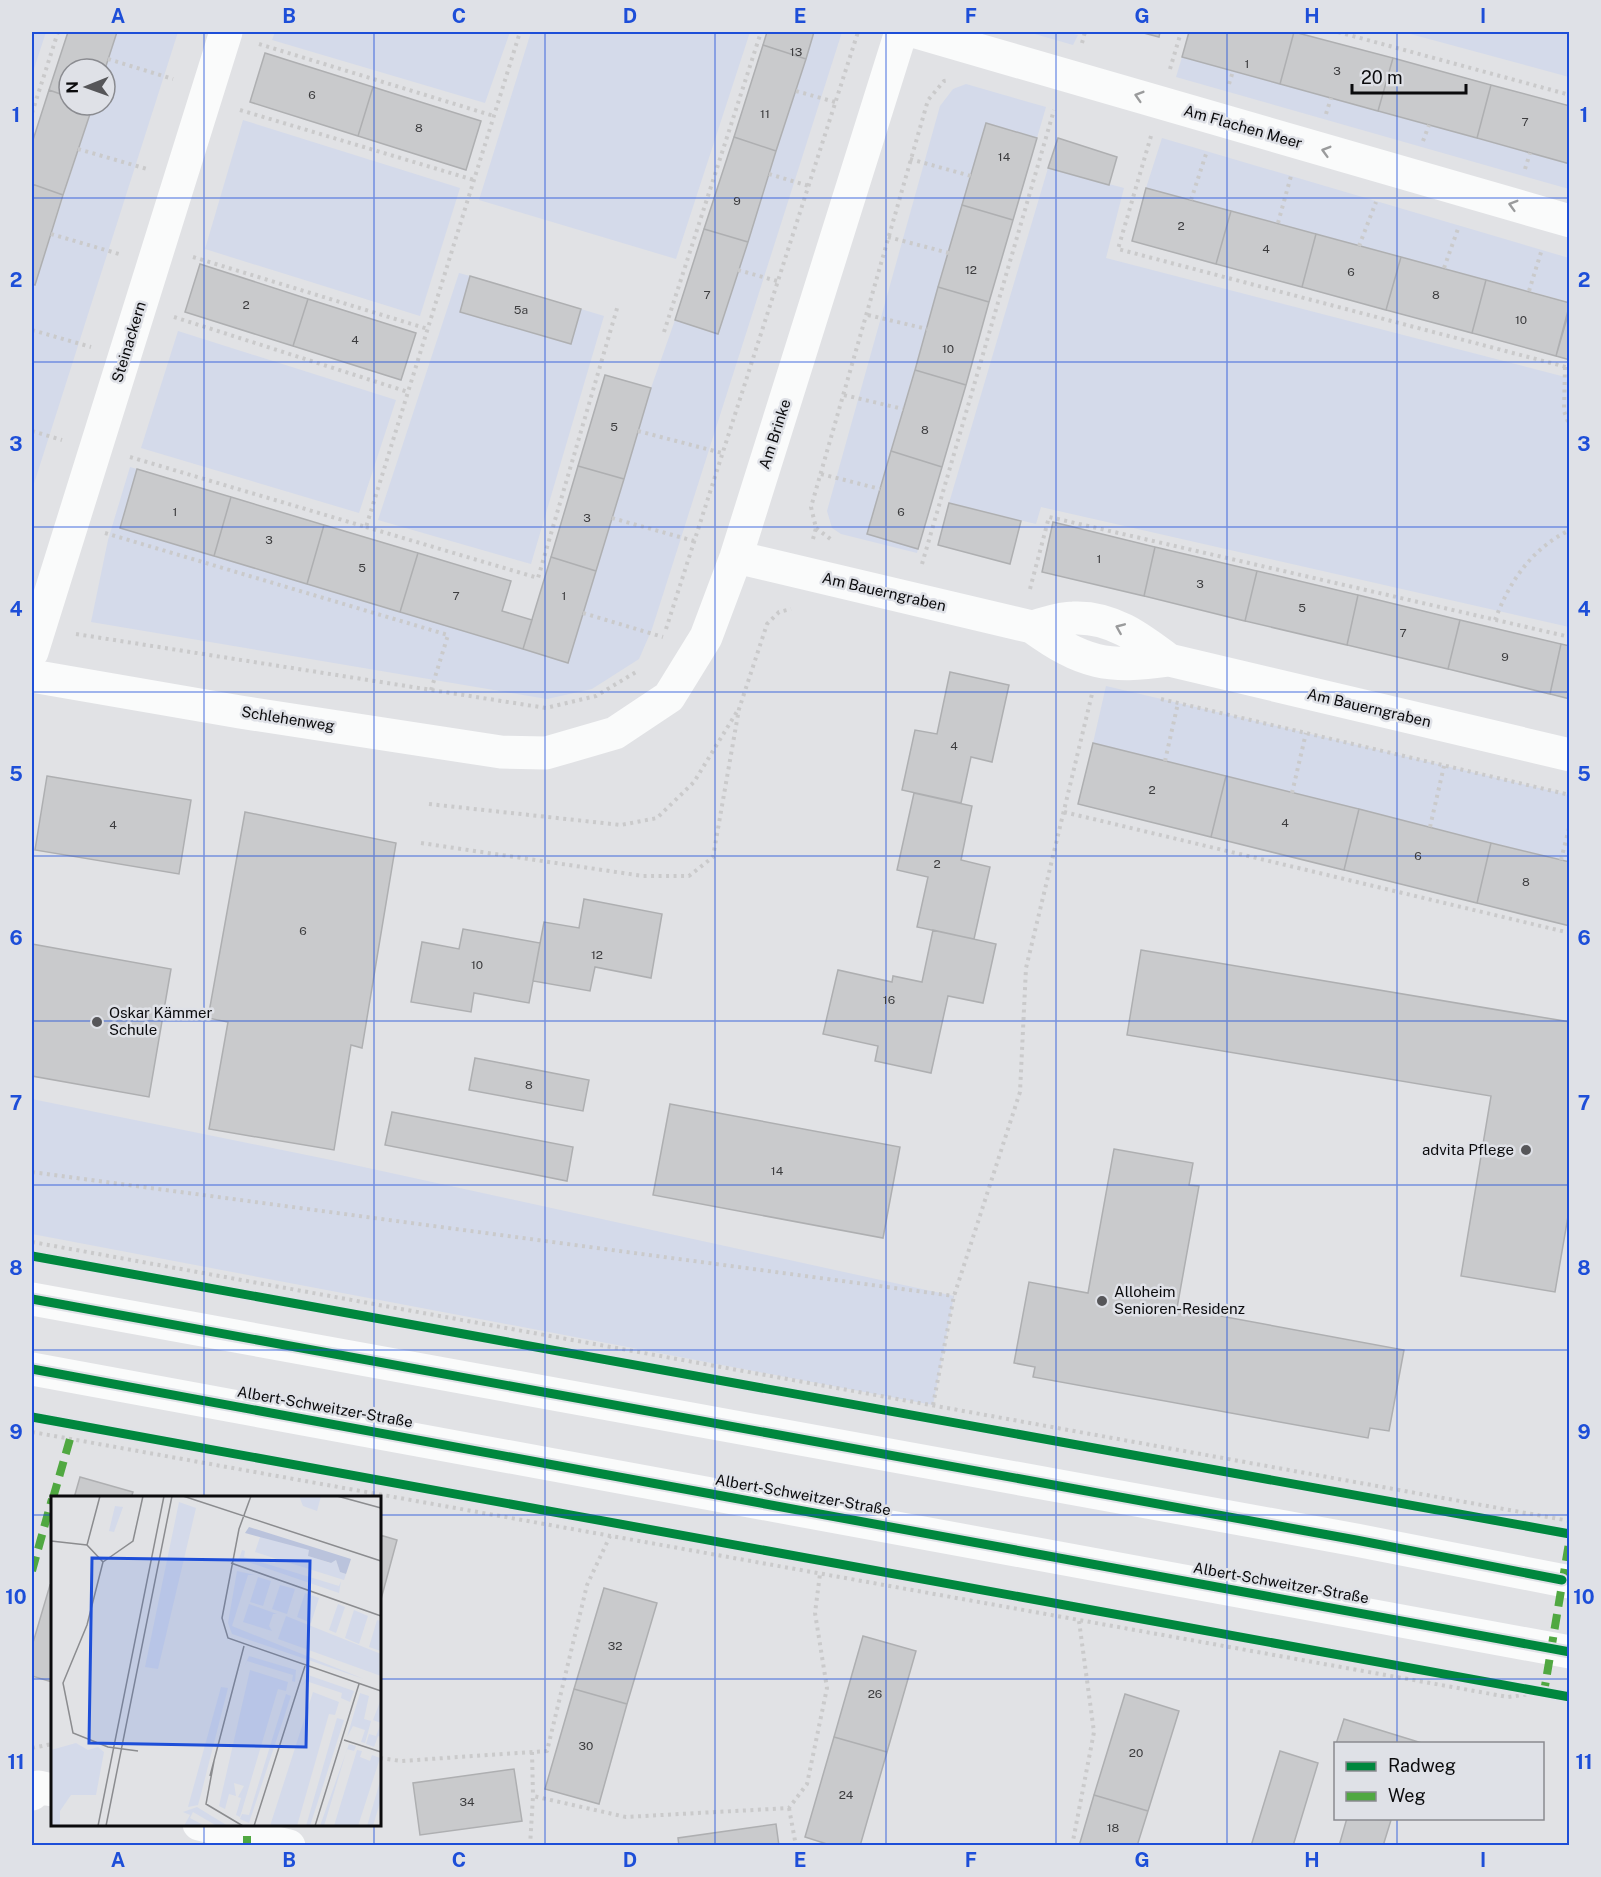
<svg xmlns="http://www.w3.org/2000/svg" width="1601" height="1877" viewBox="0 0 1601 1877" font-family="'Public Sans',sans-serif">
<style>
.green{fill:#d4daea}
.building{fill:#c9cacc;stroke:#aeafb1;stroke-width:1.5}
.lines{fill:none;stroke-linecap:round;stroke-linejoin:round}
.path{stroke:#cacacb;stroke-width:4;stroke-dasharray:3 4.5;stroke-linecap:butt}
.minor{stroke:#fafbfb;stroke-width:33}
.quiet{stroke:#50a841;stroke-width:8;stroke-dasharray:15 8;stroke-linecap:butt}
.cycleway-casing{stroke:#dfe1e7;stroke-width:13}
.cycleway{stroke:#00873e;stroke-width:9}
.oneway{stroke:#9a9b9c}
.grid{fill:none;stroke:#1d4ed8;stroke-width:1.5;stroke-opacity:0.55}
.poi-dot{fill:#565659;stroke:#dfe1e7;stroke-width:2}
.labels{text-anchor:middle;stroke-width:5;stroke-linejoin:round;paint-order:stroke}
.number-label{font-size:12px;fill:#3c3c3e}
.street-label{font-size:15px;fill:#0b0b0d;stroke:#dfe1e7}
.poi-label{font-size:15px;fill:#0b0b0d;stroke:#dfe1e7;text-anchor:start}
.inset-road{fill:none;stroke:#8b8c8f;stroke-width:1.5}
.view{fill:#1d4ed8;fill-opacity:0.15;stroke:#1d4ed8;stroke-width:3}
.inset-edge{fill:none;stroke:#0b0b0d;stroke-width:3}
.neatline{fill:none;stroke:#1d4ed8;stroke-width:2}
.grid-label{font-size:20px;text-anchor:middle;font-weight:bold;fill:#1d4ed8}
</style>
<rect width="100%" height="100%" fill="#e1e2e5"/>
<path class="green" d="M32,32H46L32,75Z
M117,32H178L32,490V294L93,105H105L104,69Z
M275,32H510L485,103L272,40Z
M531,32H750L676,259L479,200Z
M814,32H842L652,629L639,659L592,689L547,699L91,622L108,540L130,467L137,469L120,528L568,662L651,388L675,320L718,334Z
M1028,32H1066L1078,35L1073,45Z
M1403,32H1569V77Z
M1182,57L1569,164V189L1176,77Z
M966,84L1046,107L1037,138L986,123L867,533L918,549L917,553L841,534L832,528L827,511L940,106L953,89Z
M243,120L460,188L420,316L205,249Z
M1162,138L1569,258V302L1146,188Z
M1048,168L1124,188L1106,258L1569,378V627L1041,507L1036,524L949,503Z
M459,273L470,276L460,312L570,344L581,309L604,316L531,564L378,520Z
M178,331L396,400L359,513L141,448Z
M1106,686L1569,795V862L1093,743Z
M32,1099L336,1161L954,1296L933,1405L32,1234Z"/>
<path class="building" d="M68,32H117L105,69H69V97L49,90Z
M767,32H814L806,59L763,45Z
M1140,32H1160L1159,37Z
M1189,32H1294L1280,84L1182,57Z
M1294,32L1393,58L1378,111L1280,84Z
M763,45L806,59L776,151L734,137Z
M265,53L373,87L358,136L250,102Z
M1393,58L1491,85L1477,138L1378,111Z
M1491,85L1570,106V164L1477,138Z
M373,87L481,121L466,170L358,136Z
M49,90L69,97V105H93L63,195L32,184V143Z
M986,123L1037,138L1013,220L962,205Z
M734,137L776,151L748,242L704,229Z
M1058,138L1117,157L1109,185L1048,168Z
M32,184L63,195L35,285L32,284Z
M1146,188L1231,211L1216,264L1132,241Z
M962,205L1013,220L989,302L938,287Z
M1231,211L1316,234L1302,287L1216,264Z
M704,229L748,242L718,334L675,320Z
M1316,234L1401,257L1386,310L1302,287Z
M1401,257L1486,280L1472,333L1386,310Z
M200,264L308,299L293,346L185,312Z
M470,276L581,309L571,344L460,312Z
M1486,280L1570,303L1556,356L1472,333Z
M938,287L989,302L966,385L915,370Z
M308,299L416,333L401,380L293,346Z
M1570,308V360L1556,356Z
M915,370L966,385L942,467L891,451Z
M605,375L651,388L624,479L578,466Z
M891,451L942,467L918,549L867,534Z
M578,466L624,479L596,571L551,557Z
M137,469L231,497L214,556L120,528Z
M231,497L324,525L307,584L214,556Z
M949,503L1021,521L1010,564L938,545Z
M1053,522L1155,547L1144,596L1042,572Z
M324,525L418,553L400,612L307,584Z
M1155,547L1257,571L1245,621L1144,596Z
M418,553L511,581L502,611L532,620L523,649L400,612Z
M551,557L596,571L568,663L523,649Z
M1257,571L1358,595L1347,645L1245,621Z
M1358,595L1460,620L1448,669L1347,645Z
M1460,620L1561,644L1550,694L1448,669Z
M1561,644L1570,646V699L1550,694Z
M950,672L1009,685L992,762L971,757L961,803L902,790L915,730L937,734Z
M1093,743L1226,776L1211,837L1078,804Z
M47,776L191,800L179,874L35,850Z
M1226,776L1359,809L1344,870L1211,837Z
M914,793L972,806L961,860L990,867L974,939L917,927L928,877L897,870Z
M1359,809L1491,843L1477,903L1344,870Z
M245,812L396,843L362,1048L351,1045L334,1150L209,1129L228,1022L208,1018Z
M1491,843L1570,862V926L1477,903Z
M584,899L662,914L651,978L595,967L590,991L533,981L544,922L579,928Z
M463,929L540,943L529,1003L474,993L471,1012L411,1002L422,942L459,949Z
M933,930L996,944L983,1003L948,996L931,1073L875,1061L878,1046L823,1034L838,970L892,982L893,976L922,982Z
M32,944L171,969L149,1097L32,1076Z
M1141,950L1570,1022V1205L1555,1292L1461,1276L1491,1096L1127,1035Z
M475,1058L589,1080L583,1111L469,1090Z
M670,1104L900,1147L883,1238L653,1195Z
M392,1112L573,1147L567,1181L385,1145Z
M1114,1149L1193,1163L1189,1185L1199,1186L1177,1308L1404,1350L1389,1431L1370,1428L1368,1438L1033,1377L1035,1367L1014,1363L1029,1282L1088,1293Z
M80,1477L133,1492L131,1498H74Z
M380,1535L397,1540L380,1603Z
M50,1585L52,1586V1682L32,1676V1646Z
M604,1588L657,1603L627,1704L574,1689Z
M863,1636L916,1651L887,1752L834,1737Z
M574,1689L627,1704L599,1804L545,1789Z
M1125,1694L1179,1711L1148,1811L1094,1795Z
M1344,1719L1425,1744H1336Z
M834,1737L887,1752L860,1846H833L805,1837Z
M1280,1751L1318,1763L1293,1846H1251Z
M514,1769L522,1821L420,1835L413,1783Z
M1094,1795L1148,1811L1137,1846H1079Z
M1347,1818L1391,1820L1383,1846H1339Z
M776,1824L779,1846H679L678,1838Z"/>
<g class="lines">
<path class="path" d="M1338,32L1570,95
M1082,43L1085,32
M259,44L494,116
M108,59L173,79
M1170,69L1181,32
M1229,84L1233,71
M796,91L835,102
M240,110L474,180
M32,113L58,32
M1326,114L1331,98
M1151,136L1118,249L1570,368
M1423,141L1429,125
M78,149L147,169
M910,159L971,176
M1525,169L1530,153
M769,174L809,186
M1191,200L1206,154
M1278,223L1291,176
M51,234L119,254
M888,237L949,253
M1359,246L1376,202
M193,257L428,329
M1444,268L1459,226
M738,270L777,281
M1529,291L1542,249
M868,315L927,329
M174,317L408,392
M32,330L91,347
M664,332L761,32
M1565,367L1564,411L1570,427
M844,395L903,409
M32,431L62,440
M638,431L722,453
M130,457L366,527L520,32
M821,474L880,489
M612,518L694,541
M366,527L538,578L618,305
M816,528L833,541
M105,533L448,635L431,690
M813,539L816,528L811,507L928,100L944,81L950,80
M922,564L1054,110
M1030,589L1049,517L1570,637
M583,613L663,637
M1495,620C1509,582 1532,548 1570,530
M666,629L858,32
M76,634L546,708L596,696L636,672
M1161,699L1570,795
M1165,761L1178,703
M1292,793L1306,733
M429,804L621,825L657,818L694,782L738,710
M1064,812L1570,933
M1430,827L1444,766
M421,843L643,876H689L713,857L739,709L767,624L779,612L791,609
M1561,860L1570,824
M32,1172L954,1296
M32,1242L1570,1521
M933,1405L954,1296L1020,1092L1026,968L1092,694
M32,1432L1508,1697L1544,1692
M32,1748L52,1744
M532,1752L533,1796
M380,1758L401,1761L547,1751L587,1585L610,1536
M789,1808L796,1846
M530,1846L533,1796L626,1817L789,1808L807,1784L827,1688L815,1613L820,1574
M1072,1846L1094,1732L1079,1621"/>
<path class="minor" d="M916,32L1570,221
M736,557L1032,627C1082,663 1108,669 1169,660L1570,755
M1032,627C1045,624 1059,618 1073,618C1111,616 1140,638 1169,660
M32,652L226,32
M32,676L240,712L501,752L546,753L615,733L669,697L706,637L736,557L901,32
M32,1299L1356,1540L1570,1582
M32,1369L1570,1652
M32,1794L39,1787L52,1790
M199,1824L289,1846"/>
<path class="quiet" d="M53,1498L70,1439
M32,1571L52,1499
M1549,1693L1544,1692L1570,1537
M247,1836V1846"/>
<g class="cycleway-casing">
<path id="cycleway" d="M32,1256L1570,1534
M32,1299L1356,1540L1562,1580
M32,1369L1570,1652
M32,1417L1570,1697"/>
</g>
<use href="#cycleway" class="cycleway"/>
</g>
<defs><path id="oneway-chevron" d="M-2-3.5L2.5 0L-2 3.5" fill="none" stroke-width="1.6" stroke-linecap="round" stroke-linejoin="round" transform="scale(1.5)"/></defs>
<g class="oneway">
<use href="#oneway-chevron" transform="translate(1139 96) rotate(-163)"/>
<use href="#oneway-chevron" transform="translate(1326 151) rotate(-164)"/>
<use href="#oneway-chevron" transform="translate(1513 205) rotate(-164)"/>
<use href="#oneway-chevron" transform="translate(1120 628) rotate(-157)"/>
</g>
<path class="grid" d="M204,32V1498M374,32V1498M545,32V1846M715,32V1846M886,32V1846M1056,32V1846M1227,32V1846M1397,32V1744M32,198H1570M32,362H1570M32,527H1570M32,692H1570M32,856H1570M32,1021H1570M32,1185H1570M32,1350H1570M32,1515H52M380,1515H1570M32,1679H52M380,1679H1570M1397,1818V1846M204,1824V1846M374,1824V1846"/>
<g class="poi-dot">
<circle cx="97" cy="1022" r="6"/>
<circle cx="1526" cy="1150" r="6"/>
<circle cx="1102" cy="1301" r="6"/>
</g>
<g class="labels">
<g class="number-label">
<text x="796" y="56">13</text>
<text x="1247" y="68">1</text>
<text x="1337" y="75">3</text>
<text x="312" y="99">6</text>
<text x="765" y="118">11</text>
<text x="1525" y="126">7</text>
<text x="419" y="132">8</text>
<text x="1004" y="161">14</text>
<text x="737" y="205">9</text>
<text x="1181" y="230">2</text>
<text x="1266" y="253">4</text>
<text x="971" y="274">12</text>
<text x="1351" y="276">6</text>
<text x="707" y="299">7</text>
<text x="1436" y="299">8</text>
<text x="246" y="309">2</text>
<text x="521" y="314">5a</text>
<text x="1521" y="324">10</text>
<text x="355" y="344">4</text>
<text x="948" y="353">10</text>
<text x="614" y="431">5</text>
<text x="925" y="434">8</text>
<text x="175" y="516">1</text>
<text x="901" y="516">6</text>
<text x="587" y="522">3</text>
<text x="269" y="544">3</text>
<text x="1099" y="563">1</text>
<text x="362" y="572">5</text>
<text x="1200" y="588">3</text>
<text x="456" y="600">7</text>
<text x="564" y="600">1</text>
<text x="1302" y="612">5</text>
<text x="1403" y="637">7</text>
<text x="1505" y="661">9</text>
<text x="954" y="750">4</text>
<text x="1152" y="794">2</text>
<text x="1285" y="827">4</text>
<text x="113" y="829">4</text>
<text x="1418" y="860">6</text>
<text x="937" y="868">2</text>
<text x="1526" y="886">8</text>
<text x="303" y="935">6</text>
<text x="597" y="959">12</text>
<text x="477" y="969">10</text>
<text x="889" y="1004">16</text>
<text x="529" y="1089">8</text>
<text x="777" y="1175">14</text>
<text x="615" y="1650">32</text>
<text x="875" y="1698">26</text>
<text x="586" y="1750">30</text>
<text x="1136" y="1757">20</text>
<text x="846" y="1799">24</text>
<text x="467" y="1806">34</text>
<text x="1113" y="1832">18</text>
</g>
<g class="street-label">
<text transform="translate(1243 127) rotate(16)" y="5">Am Flachen Meer</text>
<text transform="translate(129 342) rotate(-73)" y="5">Steinackern</text>
<text transform="translate(775 434) rotate(-72)" y="5">Am Brinke</text>
<text transform="translate(884 592) rotate(13)" y="5">Am Bauerngraben</text>
<text transform="translate(1369 708) rotate(13)" y="5">Am Bauerngraben</text>
<text transform="translate(288 719) rotate(9)" y="5">Schlehenweg</text>
<text transform="translate(325 1407) rotate(10)" y="5">Albert-Schweitzer-Straße</text>
<text transform="translate(803 1495) rotate(10)" y="5">Albert-Schweitzer-Straße</text>
<text transform="translate(1281 1583) rotate(10)" y="5">Albert-Schweitzer-Straße</text>
</g>
<g class="poi-label">
<text x="109" y="1018">Oskar Kämmer<tspan x="109" dy="17">Schule</tspan></text>
<text x="1514" y="1155" text-anchor="end">advita Pflege</text>
<text x="1114" y="1297">Alloheim<tspan x="1114" dy="17">Senioren-Residenz</tspan></text>
</g>
</g>
<g transform="translate(51 1496)">
<rect width="330" height="330" fill="#e1e2e5"/>
<path d="M248,0H270L266,15L252,10ZM128,6L145,12L107,173L94,171ZM64,10L72,11L63,36L58,35ZM210,38L259,54L258,60L279,67L285,64L289,76L295,78L293,84L204,56ZM191,54L194,55L193,61L288,90L290,85L288,97L188,63ZM186,75L204,79H197L181,130L313,183L181,138L177,127ZM207,81L220,85L212,110L199,106ZM229,89L244,93L236,118L221,113ZM254,97L268,102L260,127L246,121ZM198,108L226,118H222L218,130L221,135L192,126ZM287,108L294,111L285,137L278,134ZM303,114L317,120L308,148L294,142ZM235,120L330,158V180L227,143ZM326,124L330,125V155L318,151ZM198,160L245,174L244,186L241,185L242,179L196,165L193,171ZM199,174L237,186L235,195L227,193L189,321L185,319L190,302L187,301L193,290L183,287L185,300L178,298L174,313L168,310ZM257,179L303,195L299,206L290,202L291,197L255,185L251,190ZM170,191L177,192L150,298L147,309L137,311ZM262,196L288,206L284,219L278,218L246,330H219ZM309,197L318,200L313,223L320,225L314,247L310,246L314,234L302,230L296,241ZM235,198L240,200L198,327L189,323L191,318L198,319ZM330,203V241L327,240L323,251L315,248L318,238L325,240L330,227L322,224ZM286,222L293,224L259,330H255ZM25,247L37,254L47,251L53,256L45,299H20L9,315V330H0V254ZM298,248L305,250L303,255L296,253L273,330H269ZM306,254L311,255L309,261L319,265L321,259L329,262L307,330H283ZM330,282V303L322,330H316ZM146,311L177,330H166L142,316L139,322L154,330H133L139,319L132,316Z" fill="#d4daea"/>
<path d="M198,31L300,63L295,78L289,76L285,64L280,67L257,60L258,54L194,37Z" fill="#bac3dc"/>
<path class="inset-road" d="M49,0L36,49L52,66L36,129L12,187L22,237L57,251L87,255M132,0L330,65M200,0L188,33L171,122L177,142L330,195M286,0L330,12M0,45L36,49M52,66L82,45L92,0M180,67L330,120M293,244L330,256M163,265L155,308L192,330M159,280L193,150M47,330L113,0M55,330L121,0M203,330L254,170M264,330L308,188"/>
<path class="view" d="M41,62L259,65L255,251L38,247Z"/>
<rect width="330" height="330" class="inset-edge"/>
</g>
<rect width="1601" height="1877" fill="none" stroke="#dfe1e7" stroke-width="66"/>
<rect x="1334" y="1742" width="210" height="78" fill="#dfe1e7" stroke="#8a8b90" stroke-width="1.5"/>
<rect x="1346" y="1762" width="30" height="9" fill="#00873e" stroke="#8a8b90" stroke-width="1.5"/>
<text x="1388" y="1772" font-size="18" fill="#0b0b0d">Radweg</text>
<rect x="1346" y="1792" width="30" height="9" fill="#50a841" stroke="#8a8b90" stroke-width="1.5"/>
<text x="1388" y="1802" font-size="18" fill="#0b0b0d">Weg</text>
<g transform="translate(87 87) rotate(269)"><circle r="28" fill="#dfe1e7" stroke="#8a8b90" stroke-width="1.5"/>
<path d="M0-4.5L10 22L0 15L-10 22Z" fill="#565659"/>
<text y="-9" font-size="16" font-weight="bold" text-anchor="middle" fill="#0b0b0d">N</text>
</g>
<path d="M1352 84v9h114v-9" fill="none" stroke="#0b0b0d" stroke-width="3"/>
<text x="1361" y="84" font-size="18" fill="#0b0b0d" stroke="#dfe1e7" stroke-width="4.5" paint-order="stroke">20 m</text>
<rect x="33" y="33" width="1535" height="1811" class="neatline"/>
<g class="grid-label">
<text x="118" y="23">A</text>
<text x="289" y="23">B</text>
<text x="459" y="23">C</text>
<text x="630" y="23">D</text>
<text x="800" y="23">E</text>
<text x="971" y="23">F</text>
<text x="1142" y="23">G</text>
<text x="1312" y="23">H</text>
<text x="1483" y="23">I</text>
<text x="16" y="122">1</text>
<text x="1584" y="122">1</text>
<text x="16" y="287">2</text>
<text x="1584" y="287">2</text>
<text x="16" y="451">3</text>
<text x="1584" y="451">3</text>
<text x="16" y="616">4</text>
<text x="1584" y="616">4</text>
<text x="16" y="781">5</text>
<text x="1584" y="781">5</text>
<text x="16" y="945">6</text>
<text x="1584" y="945">6</text>
<text x="16" y="1110">7</text>
<text x="1584" y="1110">7</text>
<text x="16" y="1275">8</text>
<text x="1584" y="1275">8</text>
<text x="16" y="1439">9</text>
<text x="1584" y="1439">9</text>
<text x="16" y="1604">10</text>
<text x="1584" y="1604">10</text>
<text x="16" y="1769">11</text>
<text x="1584" y="1769">11</text>
<text x="118" y="1867">A</text>
<text x="289" y="1867">B</text>
<text x="459" y="1867">C</text>
<text x="630" y="1867">D</text>
<text x="800" y="1867">E</text>
<text x="971" y="1867">F</text>
<text x="1142" y="1867">G</text>
<text x="1312" y="1867">H</text>
<text x="1483" y="1867">I</text>
</g>
</svg>
